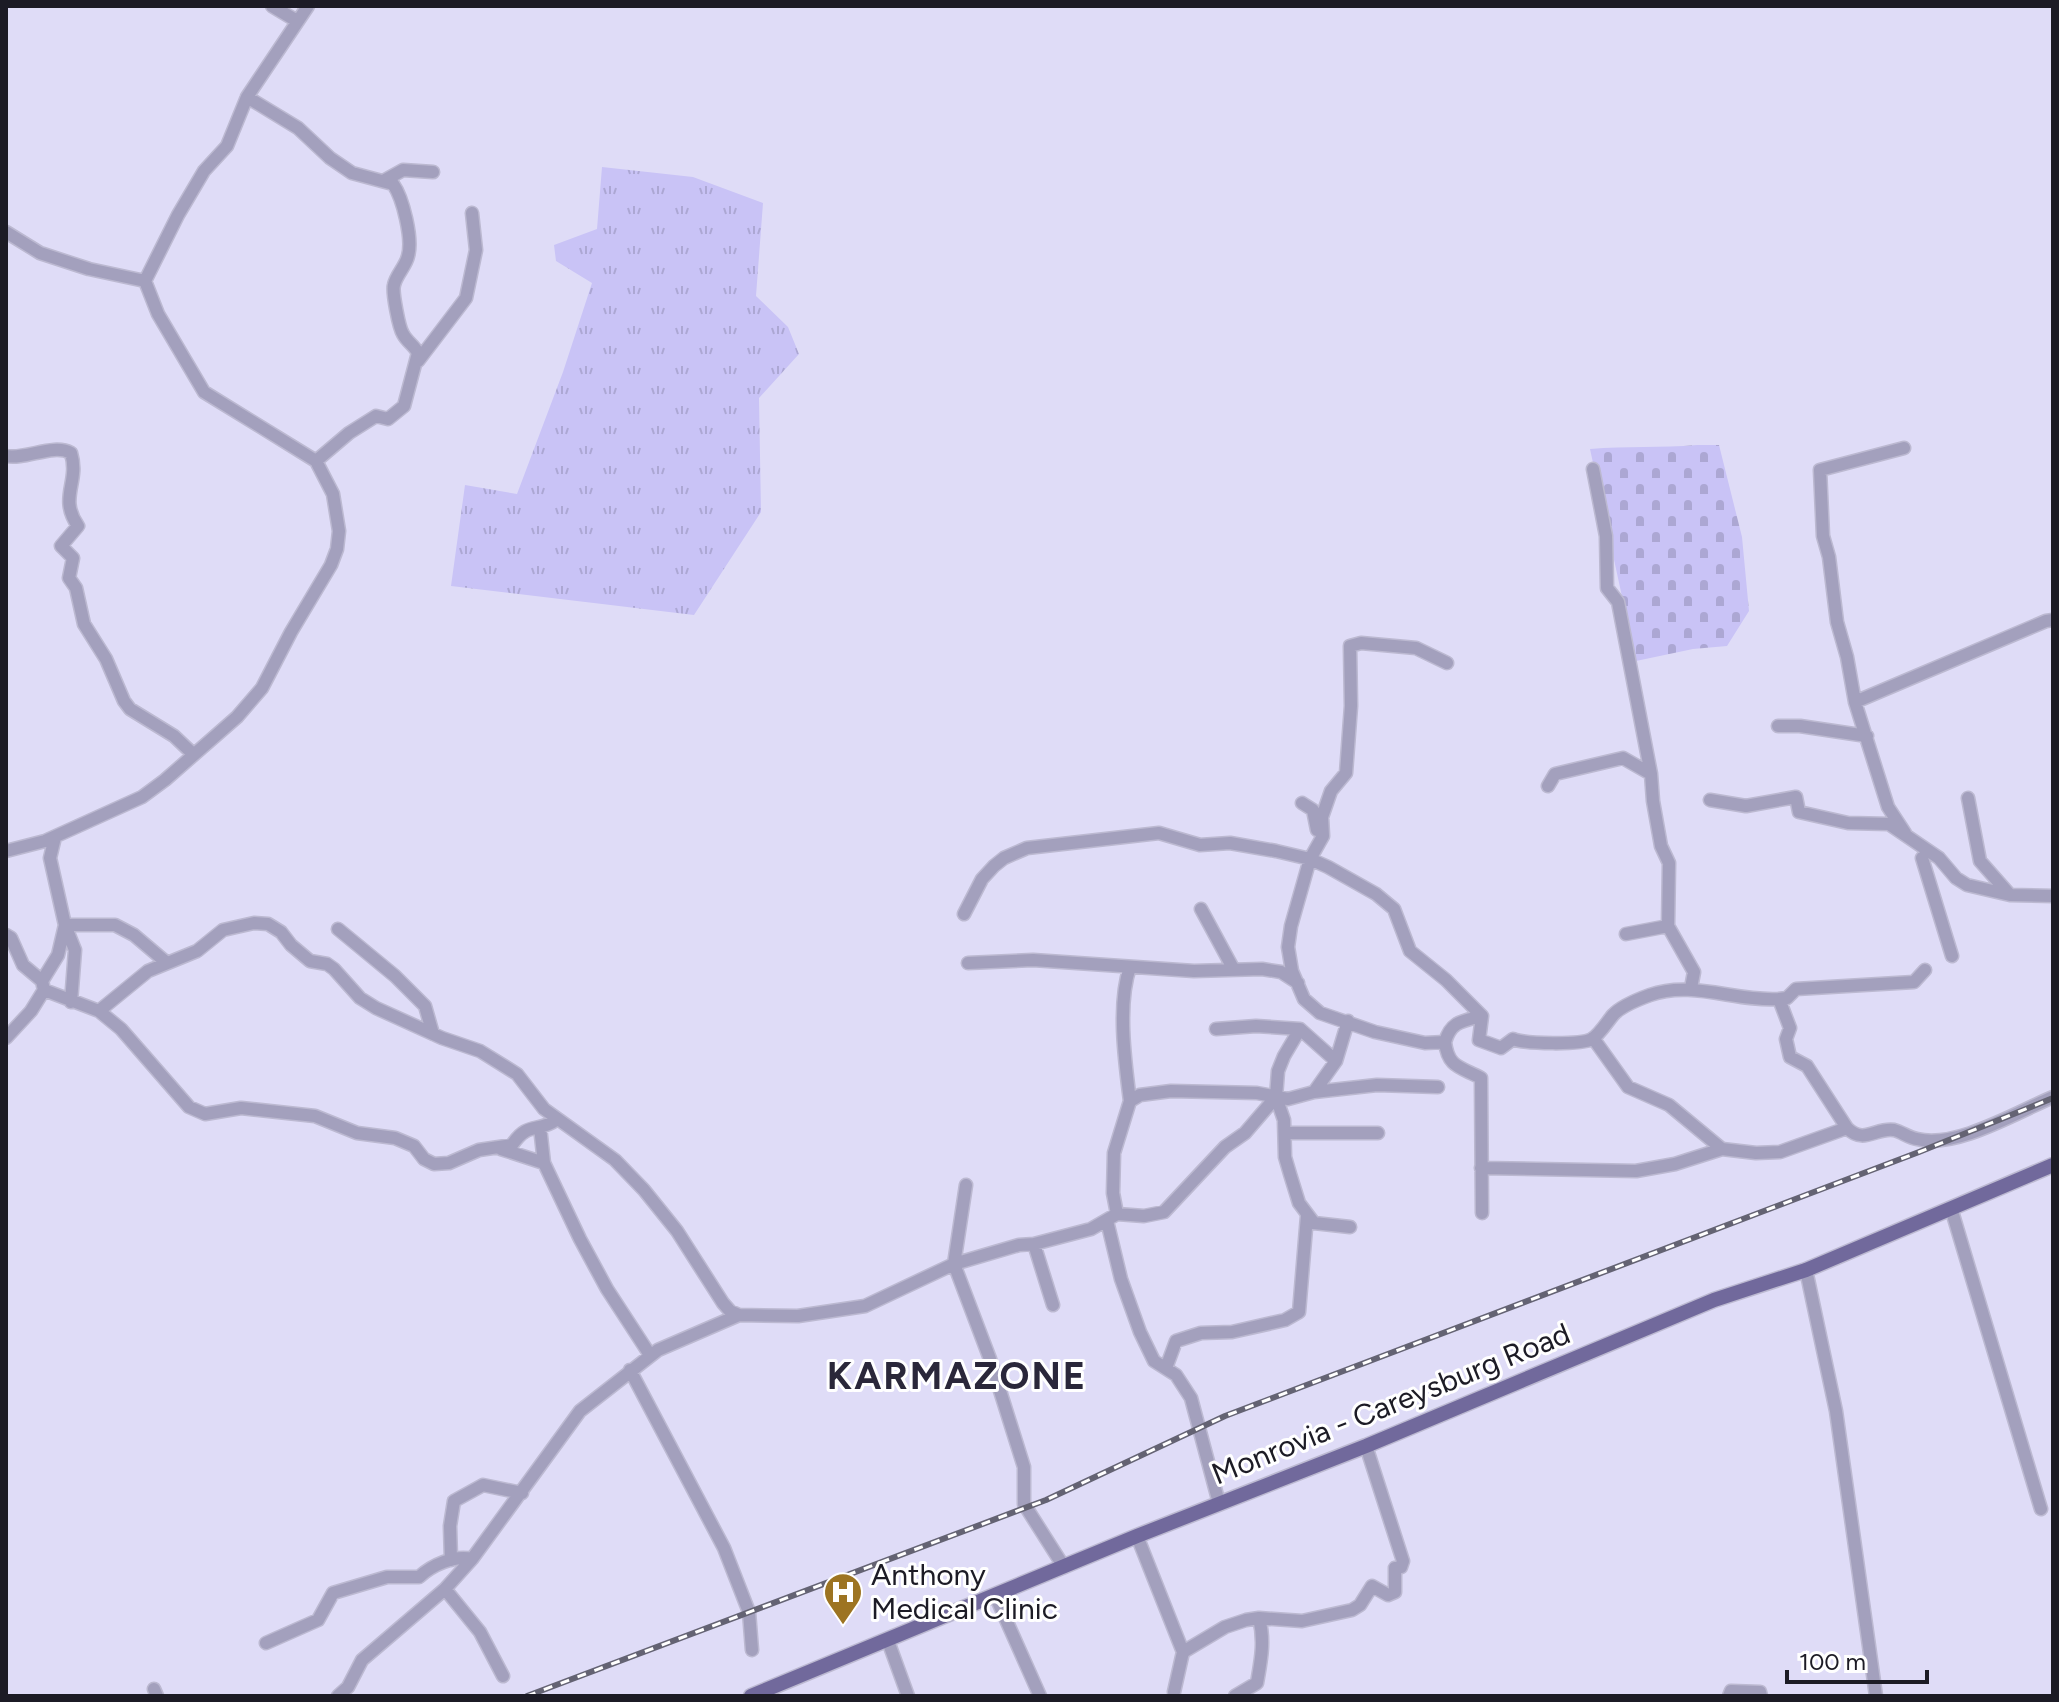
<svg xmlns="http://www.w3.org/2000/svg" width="2059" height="1702" viewBox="0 0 2059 1702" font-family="Figtree,sans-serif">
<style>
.grass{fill:url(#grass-tufts)}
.cemetery{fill:url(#cemetery-stones)}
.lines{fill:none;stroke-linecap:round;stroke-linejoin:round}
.minor-casing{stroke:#bcb9d1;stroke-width:15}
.major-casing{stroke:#bcb9d1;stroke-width:17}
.minor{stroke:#a3a0bd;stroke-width:12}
.major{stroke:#71699c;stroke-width:14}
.rail-casing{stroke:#646373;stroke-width:6}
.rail{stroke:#fff;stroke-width:3;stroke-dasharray:9;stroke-linecap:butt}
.labels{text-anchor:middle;stroke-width:6;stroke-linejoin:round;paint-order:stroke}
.street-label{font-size:30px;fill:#1c1b25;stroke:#fff}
.poi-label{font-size:30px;fill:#1c1b25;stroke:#fff;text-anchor:start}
.district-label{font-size:38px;font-weight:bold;letter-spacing:2px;fill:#2a273a;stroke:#fff}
</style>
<defs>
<pattern id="grass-tufts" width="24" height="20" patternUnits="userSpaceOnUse" patternTransform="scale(2)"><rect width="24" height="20" fill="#c9c3f6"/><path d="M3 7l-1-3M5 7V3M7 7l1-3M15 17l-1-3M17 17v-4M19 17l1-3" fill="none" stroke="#aca7d3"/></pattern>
<pattern id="cemetery-stones" width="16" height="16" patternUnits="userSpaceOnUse" patternTransform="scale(2)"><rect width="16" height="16" fill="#c9c3f6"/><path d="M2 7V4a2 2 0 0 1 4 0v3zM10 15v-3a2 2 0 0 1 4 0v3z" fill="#aca7d3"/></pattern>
</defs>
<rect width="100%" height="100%" fill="#dfdcf7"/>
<path class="grass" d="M602,167L693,177L763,203L756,296L788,327L799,354L759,398L761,512L694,615L451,586L465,485L517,494L563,372L592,283L556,261L554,245L597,229Z"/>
<path class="cemetery" d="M1697,445H1719L1742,537L1749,611L1727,646L1693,649L1636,661L1590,449C1626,446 1661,448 1697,445Z"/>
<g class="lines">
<g class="minor-casing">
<path id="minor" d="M272,6L297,21
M247,97L298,128L330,158L352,173L393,184C403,198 413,239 408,256C406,266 396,275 394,285C392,292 399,328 403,334C407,342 414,345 418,353L404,406L388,419L376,416L349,433L316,461
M385,180L403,170L433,172
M6,232L40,253L89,269L145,281
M418,361L466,298L476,250L472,213
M1904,448L1820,470L1823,536L1829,557L1837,622L1847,657L1855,702L1888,807L1905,833
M6,456C26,460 53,443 71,453C80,483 58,497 78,526L61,546L73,558L69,578L76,588L84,624L106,659L124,701L130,709L174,736L193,754
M1593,469L1606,536L1607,588L1618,602L1651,774L1653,801L1661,846L1669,863L1668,926L1694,972L1691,988
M1447,663L1416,648L1361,643L1350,646L1351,706L1346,773L1331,791L1322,817L1323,836L1310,859L1291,926L1288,947L1292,971L1304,999L1320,1013L1375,1032L1425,1043L1445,1042C1451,1021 1463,1021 1482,1016L1479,1040L1501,1048L1513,1039C1525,1044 1581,1045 1592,1039C1600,1034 1607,1022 1613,1015C1621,1006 1639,999 1650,995C1692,980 1736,1002 1779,999L1790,1028L1786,1039L1790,1057L1807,1066L1847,1128C1864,1145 1876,1127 1894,1130C1902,1132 1909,1138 1917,1139C1956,1149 2017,1112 2053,1097
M1855,702L2046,621L2053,620
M1778,726H1800L1867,736
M1548,786L1555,774L1623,758L1651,774
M1968,798L1980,861L2010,895
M1710,800L1746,806L1796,797L1799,812L1848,823L1889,824L1939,858L1956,878L1967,885L2010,895L2053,896
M1302,803L1313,810L1317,830
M6,851L45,841L142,797L165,780L237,717L262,688L291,632L331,565L337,549L339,531L333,494L316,461L204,392L158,314L145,281L178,215L204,171L227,146L247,97L308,6
M1922,858L1952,956
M1201,909L1234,970
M964,914L982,879L994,866L1004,858L1027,848L1159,833L1200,845L1230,843L1276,851L1310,859L1328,867L1376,894L1394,909L1410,951L1446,980L1482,1016
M338,929L395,976L425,1006L433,1034
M1626,934L1668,926
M6,935L11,938L23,965L42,981
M968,963L1033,960L1194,971L1262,969L1281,972L1298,983
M44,990L99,1011L148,971L197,951L223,930L254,923L268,924L281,932L291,945L310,961L327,964L334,969L360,998L376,1008L442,1038L480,1051L517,1074L544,1109L615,1160L644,1190L677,1231L723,1303L730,1311L739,1315
M1779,999L1787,998L1796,989L1914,982L1925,970
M71,1002L75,950L65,925H115L134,935L167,963
M99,1011L121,1029L189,1107L205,1114L241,1108L315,1116L357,1133L395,1138L414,1146L424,1159L434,1164L449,1163L479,1150L512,1145C528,1121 537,1133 556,1120
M1216,1029L1256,1026L1300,1029
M6,1038L31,1011L44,990L42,981L58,955L65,925L50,858L55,837
M1593,1038L1628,1087L1669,1105L1722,1149
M1445,1042C1448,1068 1461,1067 1481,1078L1482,1213
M1314,1092L1377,1085L1438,1087
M1276,1097L1284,1120L1285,1157L1290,1174L1299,1203L1314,1223L1350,1227
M1130,1101C1125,1062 1117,1004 1130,967
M540,1127L544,1163L580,1239L607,1289L650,1355
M1286,1133H1378
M501,1149L544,1163
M1481,1168L1636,1171L1675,1164L1722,1149L1756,1153L1780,1152L1847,1128
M966,1185L954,1264L990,1359L1024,1467V1504L1064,1567
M1951,1208L2041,1509
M1117,1214L1113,1193L1114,1153L1130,1101L1140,1095L1171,1091L1257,1093L1288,1099L1314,1092L1336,1061
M1107,1221L1121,1279L1140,1332L1154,1361L1176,1375L1191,1398L1219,1503
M1034,1244L1053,1305
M1806,1270L1836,1411L1876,1696
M1166,1368L1176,1341L1201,1333L1232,1332L1285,1320L1299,1312L1307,1216
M630,1370L724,1548L749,1612L752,1650
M1137,1536L1183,1652
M451,1560L450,1526L454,1501L483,1485L522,1493
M445,1589L480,1632L503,1676
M995,1595L1040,1696
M888,1641L908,1696
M266,1643L318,1620L333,1593L387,1577H419C432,1565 454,1555 472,1559
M154,1689L157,1696
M1174,1692L1183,1652L1225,1627L1246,1620L1259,1618L1302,1621L1352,1610L1360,1605L1372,1586L1388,1595L1395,1592V1568L1401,1567L1403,1561L1366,1446
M338,1696L348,1687L362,1660L445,1589L472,1559L580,1411L658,1350L739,1315L798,1316L865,1306L954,1264L1019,1245L1034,1244L1091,1229L1117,1214L1144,1216L1164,1212L1225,1147L1245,1133L1276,1097L1278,1071L1284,1056L1300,1029L1336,1061L1348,1021
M1235,1696L1257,1683C1261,1660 1265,1641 1259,1618
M1729,1696L1731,1691L1760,1692L1761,1696"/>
</g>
<g class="major-casing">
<path id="major" d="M751,1696L1137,1536L1366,1446L1714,1300L1806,1270L2053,1165"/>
</g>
<use href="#minor" class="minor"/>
<use href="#major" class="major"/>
<g class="rail-casing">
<path id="rail" d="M527,1696L1046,1500L1225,1416L1919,1152L2053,1098"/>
</g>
<use href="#rail" class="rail"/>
</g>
<defs>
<g id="hospital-pin" transform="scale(2)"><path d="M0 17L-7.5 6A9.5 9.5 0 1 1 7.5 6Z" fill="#9d7422" stroke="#fff"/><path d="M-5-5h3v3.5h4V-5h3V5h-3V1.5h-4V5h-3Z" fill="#fff"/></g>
</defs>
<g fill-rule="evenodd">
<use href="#hospital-pin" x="843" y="1592"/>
</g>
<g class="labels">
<g class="street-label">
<text transform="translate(1391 1404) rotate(-22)" y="10">Monrovia - Careysburg Road</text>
</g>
<g class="poi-label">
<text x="871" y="1585">Anthony<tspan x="871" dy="34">Medical Clinic</tspan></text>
</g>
<g class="district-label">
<text x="957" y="1389">KARMAZONE</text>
</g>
</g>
<rect width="2059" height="1702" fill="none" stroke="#1c1b25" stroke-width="16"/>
<path d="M1787 1670v12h140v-12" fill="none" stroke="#1c1b25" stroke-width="4"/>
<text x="1799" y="1670" font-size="24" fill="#1c1b25" stroke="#ffffff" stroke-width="6" paint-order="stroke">100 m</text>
</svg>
